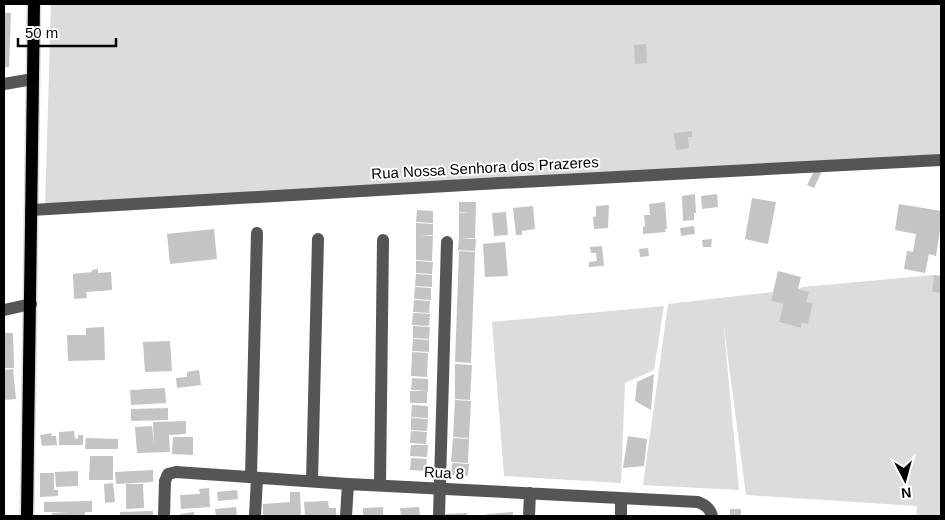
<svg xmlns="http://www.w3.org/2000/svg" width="945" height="520" viewBox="0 0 945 520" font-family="Arial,sans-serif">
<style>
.green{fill:#dcdcdc}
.building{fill:#c4c4c4}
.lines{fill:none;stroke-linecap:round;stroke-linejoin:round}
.major-casing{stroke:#dbdbdb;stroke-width:15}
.minor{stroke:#555;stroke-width:12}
.major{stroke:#000;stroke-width:12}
.labels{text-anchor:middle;stroke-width:4;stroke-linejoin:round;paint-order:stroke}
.street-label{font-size:15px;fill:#000;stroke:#fff}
</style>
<rect width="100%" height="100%" fill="#fff"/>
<path class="green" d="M51,4H941V158L45,206Z
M934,275L932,292L941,293V516H916L917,506L746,495L723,320L739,490L643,485L668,304L773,292L771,301L783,304L779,322L801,328L802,322L808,323L813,304L806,302L808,292L798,289L803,287Z
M664,306L654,370L625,383L621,483L504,476L492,322Z"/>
<path class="building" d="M4,13H11L9,67H4Z
M646,44L647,63L635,64L634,45Z
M692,131V137H688L689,148L676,150L674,133Z
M814,171H822L814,188L807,185Z
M695,194L696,213H694V220L683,221L682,196Z
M717,194L718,207L702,209L701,196Z
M752,198L776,202L768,244L745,239Z
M459,202H476L475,238H459V213H469L459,212Z
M665,202L667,229H665L666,232L643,234V227L645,226L644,215H650L649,204Z
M899,204L941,211V223L936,256L929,254L925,273L904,269L907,251L913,252L916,234L895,230Z
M609,205L608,228L594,229L593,217L596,216V206Z
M533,206L535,229L522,231V235H516L513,208Z
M417,210L433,211V223L416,222Z
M506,212L508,235L494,236L492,213Z
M416,223L433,224V235L420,236H433L432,261L416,260Z
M694,226L695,234L681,236L680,228Z
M214,229L217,259L170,264L167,234Z
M459,238L476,239L475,251L458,250Z
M712,239L711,247H703L702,240Z
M505,242L508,276L485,277L483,244Z
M602,246L604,266L589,267V262L597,261L596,253H591L590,247Z
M648,248L649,256L640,257L639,249Z
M459,251L475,252L471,363L455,362Z
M416,261L433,262L432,274L416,273Z
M98,269V273L111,272L112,290L86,292L87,298L74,299L73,274L92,272V270Z
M778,271L801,277L798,289L809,292L806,302L813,303L808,324L802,322L801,328L779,322L783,304L771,301Z
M416,274L432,275V287L415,286Z
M934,275L941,276V293L932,292Z
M415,287L431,288V300L414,299Z
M414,300L430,301L429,313L413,312Z
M413,313L430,314L429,326L412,325Z
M413,326L430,327L429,339L413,338Z
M104,327L105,360L68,361L67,335H86V328Z
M4,333H13L14,368H4Z
M413,339L429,340V352L412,351Z
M170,341L172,371L145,372L143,342Z
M412,352L428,353L427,377L411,376Z
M455,364L472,365L470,400L455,399Z
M13,369L16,399L4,400V370Z
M199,370L201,385L177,388L176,378L187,377V372Z
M654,374L651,410L635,401L637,382Z
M412,378L428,379V391L411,390Z
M165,388L166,403L131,405L130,390Z
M410,391H427V403H410Z
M455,400L471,401L469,438L453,437Z
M412,405L428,406V418L411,417Z
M168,408V420L131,421V409Z
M411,418L428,419L427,431L411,430Z
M186,421V434L169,435L170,452L137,453L135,427L152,426L154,445L153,422Z
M74,431L75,439L78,438V435H83V445H59V432Z
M411,431L427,432L426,444L410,443Z
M52,433L51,436H56L57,445L42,446L40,435Z
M628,436L647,439L644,466L623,468Z
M173,437H193V455L172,454Z
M86,438L118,439V449H85Z
M453,438L469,439L468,463L451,462Z
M411,445H428L427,457L410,456Z
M90,456H113V480H89Z
M411,458L427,459L426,471L410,470Z
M452,463L469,464L468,476L451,475Z
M153,470V482L116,484L115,472Z
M78,471V486L56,487L55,472Z
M40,473H54V490H58V496L40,497Z
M113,483L115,502L105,503L104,484Z
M126,484H143L144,508L126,509Z
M209,488L210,507L181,509L180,495L200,494L199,489Z
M237,490L238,499L218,501L217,492Z
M290,492H300L301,516H263V504L290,502Z
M92,501V512H85V516H52V513L69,512H44V502Z
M328,501L329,508H336V516H305L304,502Z
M236,507L237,516H216L215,509Z
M383,507V516H363V508Z
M419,507L420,516H401L400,508Z
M730,509H741V516H730Z
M153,511V516H120V512Z
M194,512V516H180V514Z
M513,512V516H487V514Z
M467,513V516H446V514Z"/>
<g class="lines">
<g class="major-casing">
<path id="major" d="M27,516L34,4"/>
</g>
<path class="minor" d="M4,84L33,79
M31,210L482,184L941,160
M4,310L31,304
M251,477L257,233
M312,481L318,239
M380,485L383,240
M164,516L165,481L168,474L176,472L348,484L698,502C705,505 710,508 712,516
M255,516L257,478
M346,516L348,484
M439,516L447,242
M529,516L530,493
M621,516V498"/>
<use href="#major" class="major"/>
</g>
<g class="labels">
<g class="street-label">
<text transform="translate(485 168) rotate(-3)" y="5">Rua Nossa Senhora dos Prazeres</text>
<text transform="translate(444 473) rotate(3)" y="5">Rua 8</text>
</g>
</g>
<rect width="945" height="520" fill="none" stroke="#000000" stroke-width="10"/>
<g transform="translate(905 480) rotate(174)" stroke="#ffffff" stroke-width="4" paint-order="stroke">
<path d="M0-4L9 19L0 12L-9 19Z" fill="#000000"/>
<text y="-8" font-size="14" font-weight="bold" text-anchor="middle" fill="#000000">N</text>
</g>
<path d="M18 38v8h98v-8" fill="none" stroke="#000000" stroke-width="2.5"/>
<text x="25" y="38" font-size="15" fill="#000000" stroke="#ffffff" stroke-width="4" paint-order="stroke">50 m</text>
</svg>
